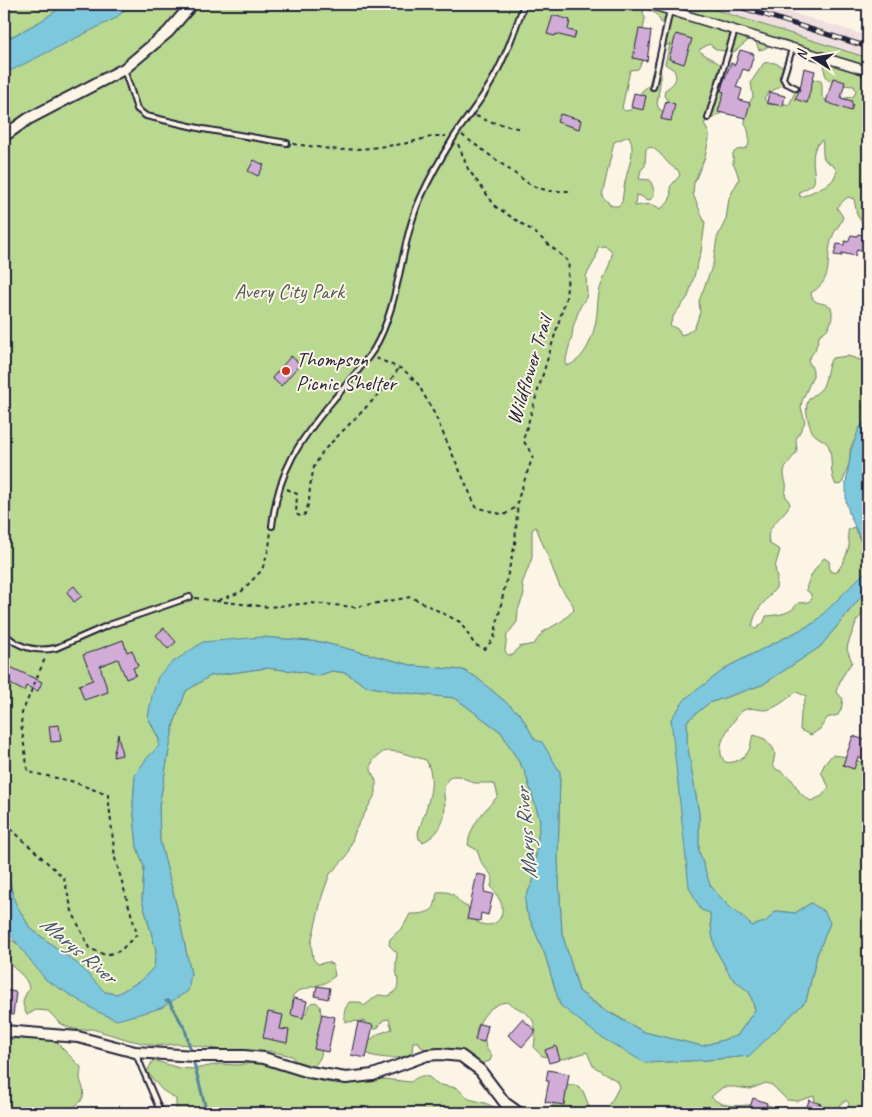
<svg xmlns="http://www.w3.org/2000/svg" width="872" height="1117" viewBox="0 0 872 1117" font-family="Caveat,sans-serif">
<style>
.built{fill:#efdfe0}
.green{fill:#b9d890;stroke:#6e7d66;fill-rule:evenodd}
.water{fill:#7dc8dd;stroke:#59869c}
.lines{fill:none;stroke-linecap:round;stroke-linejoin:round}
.stream{stroke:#59869c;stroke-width:3}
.building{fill:#d1acd6;stroke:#22223b}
.service-casing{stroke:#22223b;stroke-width:8}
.minor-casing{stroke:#22223b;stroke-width:11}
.tertiary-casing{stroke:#22223b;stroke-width:14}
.path{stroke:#22223b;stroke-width:2;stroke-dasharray:4 4;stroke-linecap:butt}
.service{stroke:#fcf5e5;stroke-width:4}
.minor{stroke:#fcf5e5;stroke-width:8}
.tertiary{stroke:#fcf5e5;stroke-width:10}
.rail-casing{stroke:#22223b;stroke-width:5}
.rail{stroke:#fcf5e5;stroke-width:3;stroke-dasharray:9;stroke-linecap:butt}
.poi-dot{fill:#c8321e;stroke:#fcf5e5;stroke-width:2}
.labels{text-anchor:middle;stroke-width:4;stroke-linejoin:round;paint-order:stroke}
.park-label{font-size:21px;fill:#4f5954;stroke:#fcf5e5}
.poi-label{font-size:21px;fill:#22223b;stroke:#fcf5e5;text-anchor:start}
.street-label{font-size:21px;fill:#22223b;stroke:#fcf5e5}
.water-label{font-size:22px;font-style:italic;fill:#3d546c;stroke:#fcf5e5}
</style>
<rect width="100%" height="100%" fill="#fcf5e5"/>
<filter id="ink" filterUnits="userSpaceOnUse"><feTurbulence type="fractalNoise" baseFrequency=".02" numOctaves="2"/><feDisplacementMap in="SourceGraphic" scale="10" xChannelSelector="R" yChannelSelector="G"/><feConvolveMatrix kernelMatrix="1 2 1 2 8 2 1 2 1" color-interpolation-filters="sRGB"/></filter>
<g filter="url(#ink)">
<path class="built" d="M698,4H764L868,36V58Z"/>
<path class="green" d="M4,4H66L41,21L4,41Z
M113,4H697L868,58V225L863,224L857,215L854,199L848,197L844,200L837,208L843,217C841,225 834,230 832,238C824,261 836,277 811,293C813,306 823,301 831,307C834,317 831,330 820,334L815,350L808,360L813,370V376L802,401L801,407L805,422L796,439L797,452C793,458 783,466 784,474C785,484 788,482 785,494L790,504C784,518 762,527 770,544L780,550L775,567L777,578L776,588L760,607L755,616L752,626L756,629L764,622L766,616C779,615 791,614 798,603L808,602L812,599L810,593L806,590C808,578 816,567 824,558L829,561L830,571L835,573C842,568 847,554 849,546C850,540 846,535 849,529L854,527L868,557L866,571L814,623L729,666L671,719L710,913L712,934L716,950L731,977L750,993L755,1010L737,1036L702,1046L644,1032L601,1007L579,991L562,933L558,862L560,772L535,740L521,715L476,677L463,670L415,666L321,642L262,637L148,717L159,740V746L135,775L133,805L137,847L144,867L142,900L156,950L154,967L142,980L117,994L105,992L63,953L30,928L22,914L12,907L4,880V74ZM647,9L656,14L664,27L663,32L649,85L641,92L634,107L630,110L625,111L622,108L630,70L638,69L646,54L642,35L645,18L643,13L644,10ZM750,39L755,40L759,50C769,49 774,39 784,40C791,41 793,44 797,48C804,53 816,52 825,52L827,56C818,81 833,85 854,86L856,91L854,96C849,98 830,101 825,100L822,96V85L821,80L816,79L795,92L789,105C782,102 776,106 768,104L764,98C771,88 796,84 783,68C777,62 772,62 764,63L751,82L753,97L747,106L745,123C749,130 751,141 747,148L737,150L733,153V164L736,169L739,179L737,183L729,198L726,219L717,238L713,264L699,301L700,312L695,327L687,333L681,335L679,330L670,325L674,315L688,297L701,252L705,223L693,194L694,183L705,157L709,139V134L704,123L723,112L725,96L720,84L724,80C727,60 709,61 699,50L709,44L717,50L734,52ZM670,44L665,64L674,70C679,81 673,84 665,90L664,96L670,104L664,112L659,109L657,104L661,77L660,61L662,50L665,46ZM629,136C636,151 629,164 626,178C624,186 623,194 622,202L618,206H612L602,196L614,142ZM822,140C824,146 821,155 825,160C829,164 834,165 837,171C835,175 834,179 831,182C827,185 805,196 800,197L799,192C803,190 810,187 813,184C819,177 805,152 822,140ZM651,147C665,155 665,164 678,170L680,175L670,187C672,198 670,203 660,209C653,202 644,205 635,206L636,195L641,196L645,199L650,200L654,196V190L650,180L639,179L641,170L645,166L646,149ZM604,246L609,248L612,252C611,267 602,278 599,293C597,301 598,311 596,320C593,337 585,361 566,366C565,353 573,340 573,327L580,307L586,298L587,293L586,276L596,258L598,247ZM536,527L560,587L573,605L574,610L562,621L543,632L534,644L519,647L513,655H508L505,651L507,635L517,622L518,610L524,594L522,584L532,558V530Z
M848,356L864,361L868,358V423L852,444L850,450V461L842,484L836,485C829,474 833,458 829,447C826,439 816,439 812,431C808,423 803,405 810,398C815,394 822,390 824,384C827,375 827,366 832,358Z
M868,588V614L862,615L857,620L848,644L847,649L852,662L842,677L836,691L843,699L841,710L838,715L827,718L820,729L811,735L800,730L801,712L806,696L796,692C788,698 776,709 765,710C756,710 751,706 742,711C731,724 712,747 725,762C734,764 744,759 749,750C752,744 750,740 754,735L765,739L773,748L775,753L773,765L776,769L782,772L792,780L801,794L811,801L822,796L829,787L821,772L824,765L832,755L849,757L868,765V891L865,898V903L868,904V1113H848L849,1104L846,1100L831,1113H822L816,1106L814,1096L798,1101L787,1100L772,1085L766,1083L750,1089L734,1087H723L711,1097C732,1117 763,1093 782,1113H614L609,1106L619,1087L617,1081L593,1066L587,1052L564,1059L542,1056L534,1048C538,1017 533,1016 506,1002C491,1004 481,1017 476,1031L479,1036H484L486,1048L492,1056L490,1061L480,1064L460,1055L459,1050C446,1045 434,1054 421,1047L419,1042H413L412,1053C398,1061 384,1058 369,1055L367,1051L369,1041L378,1034L392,1029L389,1019L383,1020L377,1029H371L364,1021L346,1022C342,1013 345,1009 349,1002H360L364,1006L378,995C383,995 387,997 390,995C401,990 398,979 396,970C395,964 397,958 397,953L389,945L390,939L403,927L410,914C419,914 433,914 435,904C436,900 436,896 437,892C460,890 453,902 468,907C470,912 471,918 476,921C488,930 504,923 502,907C502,901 494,892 491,886C495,875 489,873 483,865C480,861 479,855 477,850L468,845C470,825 484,811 498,796L495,785L489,783H474L459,776H453L448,779C441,790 445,795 445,806C445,823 438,835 423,842L419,839L418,833C425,810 439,783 426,760L399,752L389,751L383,752L374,759L371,765V770L376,781V793L356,829L347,856L330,874L323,893L311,943L313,959L318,964L328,962L333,965L335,976L325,983L298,991L293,995L292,1011L302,1016L306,1013L311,1003L316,1002L320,1006C322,1019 325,1046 320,1058C318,1062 315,1065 313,1068L297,1064L292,1056L269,1051L240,1053L192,1045L175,1044L156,1046L129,1040L92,1029L80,1030L69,1028L60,1023L48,1011L36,1010L27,1015C21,1003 22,1000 29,989C28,974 10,969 4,956C2,951 4,923 4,916L5,936L107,1000L191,974L177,908L160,841L159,806L174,723L186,691L210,676L266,668L303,672L317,676L332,671L346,673L366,686L397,692L455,698L501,732L525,772L540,820L533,882L525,898L526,910L545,955L560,1005L645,1063L707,1060L748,1056L806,1001L817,955L830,923L811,903L795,913L776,911L765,922L752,926L743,917L729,907L710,886L699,851V814L687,743V721L709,703L762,685L820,647Z
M27,1036L55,1038L61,1047L81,1067C81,1070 80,1075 80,1078C81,1085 85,1089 83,1097C77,1117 22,1113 4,1113V1041Z
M153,1060L179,1068L194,1069L220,1064L237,1065L259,1062L298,1071L301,1076L330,1083L374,1078L411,1082C420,1074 428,1073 436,1084L457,1088L469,1099L485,1103L506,1113H176V1099L162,1090L147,1072Z
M570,1085H575L583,1091L591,1111L593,1113H555C551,1103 554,1098 559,1089Z"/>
<path class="water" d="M66,4H131L116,18L4,74V41L41,21Z
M868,420V588L820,647L762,685L709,703L687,721V743L699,814V851L710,885L729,907L743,917L752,926L765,922L776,911L795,913L811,903L825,912L830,923L817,955L806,1001L749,1056L707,1060L645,1063L599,1036L560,1005L545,955L526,910L525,898L533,882L540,820L525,772L501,732L455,698L397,692L366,686L346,673L332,671L317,676L303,672L266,668L210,676L186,691L174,723L159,806L160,841L177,908L191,974L188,991L161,1008L117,1020L98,1012L46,980L4,927V865L6,867L15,902L30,928L79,965L105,992L117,994L142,980L154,967L156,950L142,900L144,867L137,847L133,806L135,775L147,758L159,746V739L148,717L152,696L158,677L170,664L203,642L262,637L321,642L415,666L463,670L476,677L521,715L535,740L542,742L560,772L558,862L562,933L579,991L601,1008L644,1032L702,1046L737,1036L755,1010L750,993L731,977L716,950L712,934L710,913L701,910L689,887L671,719L686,698L729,666L814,623L866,571L868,557L849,513L846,501V483L851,451L859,428Z"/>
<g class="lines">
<path class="stream" d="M166,1001H169L185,1029L207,1113"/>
</g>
<path class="building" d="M553,15L570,20L568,30L576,32L574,39L556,34L555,36L547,34Z
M639,29L651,31L647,61L633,58Z
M676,34L692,39L684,64L669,59Z
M740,50L754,54L749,71L743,69L736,87L742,89L739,100L750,103L746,118L718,112L724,92L721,91L723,83L731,63L735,65Z
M804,68L815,71L807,103L795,99L800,89Z
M833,78L845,82L841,98L852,101L851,103L853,104L851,111L826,102Z
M769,92L785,96L783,106L767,103Z
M634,93L646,96L643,110L631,107Z
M666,101L675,104L671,121L661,119Z
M560,114L581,120L579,129L557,122Z
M254,160L264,165L258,176L248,171Z
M858,234L867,236L866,238H868V252L857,249L855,256L842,253V256L834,255L837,244L844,245L845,241L848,242L851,235L857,236Z
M291,356L300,364L281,386L272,378Z
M74,586L82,596L74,602L67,592Z
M164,628L176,642L168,649L156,635Z
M123,640L127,652L132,650L138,666L133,668L136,675L126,679L118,659L100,666L108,692L84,700L79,685L93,680L83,655Z
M4,664L42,682L38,691L26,686L24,691L4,681Z
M59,725L61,741L51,742L49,726Z
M118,734L122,755L113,757Z
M853,736L868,741V761L858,757L854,769L843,765Z
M477,874L487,876L484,892L493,894L488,915L481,913L480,921L467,919Z
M317,986L330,988L328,999L315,996Z
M4,990L16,992L13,1015L4,1014Z
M294,998L307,1001L303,1018L291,1015Z
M268,1012L283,1015L280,1029L289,1030L287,1043L263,1038Z
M322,1014L335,1017L328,1052L314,1049Z
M522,1019L536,1031L522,1047L508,1035Z
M358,1022L373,1025L366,1058L351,1055Z
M479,1024L488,1026L484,1042L475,1040Z
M556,1046L560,1060L549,1063L545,1050Z
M548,1070L569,1074L564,1105L545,1102L549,1081H546Z
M753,1098L767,1103L764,1113H748Z
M809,1100L821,1104L818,1113H805Z"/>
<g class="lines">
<g class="service-casing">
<path id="service" d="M792,49L783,78L786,83L796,88
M124,69L137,109L146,116L203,129L287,143
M653,87L670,10
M708,118L735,30
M272,526C278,471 299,441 334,399C348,383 362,367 374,349C401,303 399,245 421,197C430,177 442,156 454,137C466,118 481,101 492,81C506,56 515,30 524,4
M4,633C18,648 37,652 56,648L109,625L190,597
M136,1054L161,1113"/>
</g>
<g class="minor-casing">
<path id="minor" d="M649,4L868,71"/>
</g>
<g class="tertiary-casing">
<path id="tertiary" d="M4,136L28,119L124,69L168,32L192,4
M4,1031L78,1037L135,1052L194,1056H244L264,1058L309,1072L346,1078L373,1075L427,1055L439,1054L461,1056L480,1070L505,1103L519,1113"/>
</g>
<path class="path" d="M4,5L6,4
M476,116L488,121L521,129
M462,135L532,186L549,191H571
M293,144L339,150L371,148L403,144L435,136H446
M376,358L404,370L418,384L434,413L476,507L504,515L516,507
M287,489L297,494L296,514L302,517L305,514L309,502L310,486L314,467L323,451L386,387L399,368
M195,598L216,601L241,592L262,570L269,548L271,531
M216,601L269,607L311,603L355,607L411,597L460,622L475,645L485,649L494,638L504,590L515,544L518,499L533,456L523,440L566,298L569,262L533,231L496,207L468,169L458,144
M4,824L12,830L64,878L72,911L89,948L105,955L120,951L137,934L115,858L108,795L71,781L28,772L21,724L22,713L46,656"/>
<use href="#service" class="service"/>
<use href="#minor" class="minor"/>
<use href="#tertiary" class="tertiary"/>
<g class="rail-casing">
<path id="rail" d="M730,4L868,47"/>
</g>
<use href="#rail" class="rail"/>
</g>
</g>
<circle class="poi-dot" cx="286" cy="371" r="5"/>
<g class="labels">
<g class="park-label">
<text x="289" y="298">Avery City Park</text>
</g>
<g class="poi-label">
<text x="296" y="366">Thompson<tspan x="296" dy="24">Picnic Shelter</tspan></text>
</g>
<g class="street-label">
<text transform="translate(529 370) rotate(-73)" y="7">Wildflower Trail</text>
</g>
<g class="water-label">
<text transform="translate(525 834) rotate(-95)" y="8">Marys River</text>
<text transform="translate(79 949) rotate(40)" y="8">Marys River</text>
</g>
</g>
<rect width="872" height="1117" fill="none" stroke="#fcf5e5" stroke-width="20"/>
<rect x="10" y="10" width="852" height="1097" fill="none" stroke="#22223b" stroke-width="2" filter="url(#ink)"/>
<g transform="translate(814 58) rotate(282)" stroke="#fcf5e5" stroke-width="4" paint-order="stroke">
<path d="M0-4L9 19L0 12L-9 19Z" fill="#22223b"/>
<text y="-8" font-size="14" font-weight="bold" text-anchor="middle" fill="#22223b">N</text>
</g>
</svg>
